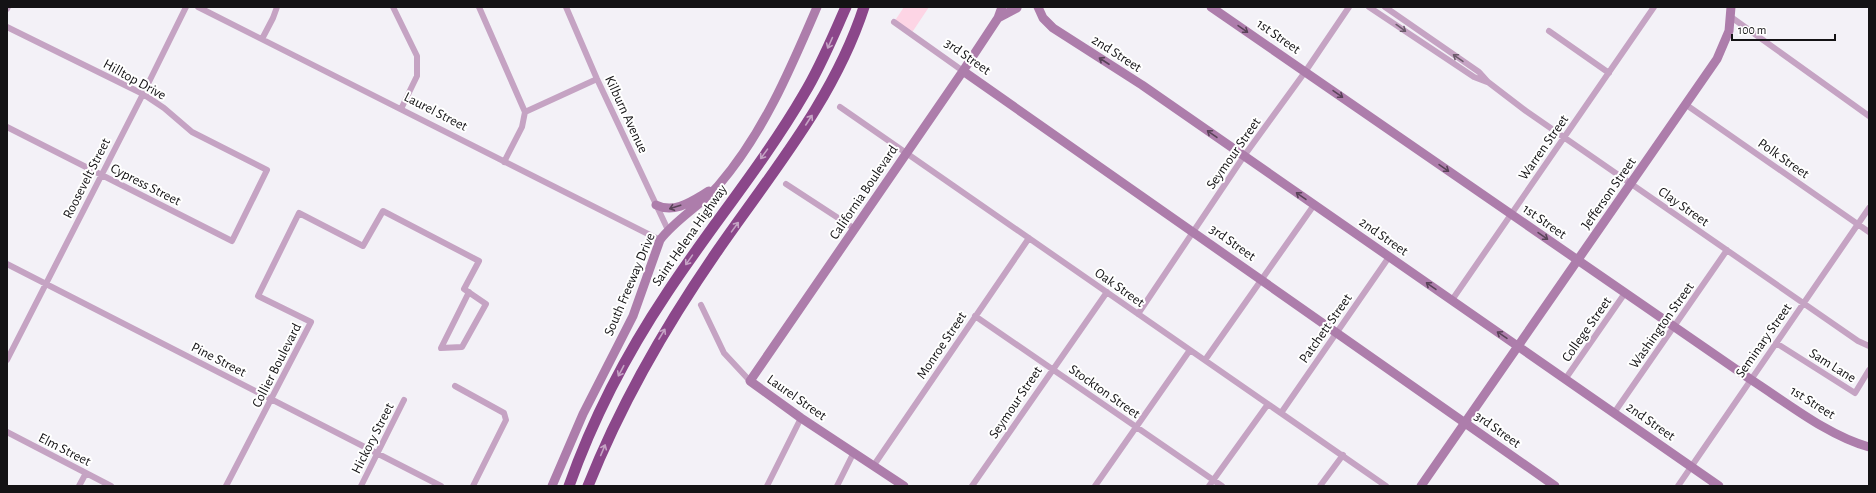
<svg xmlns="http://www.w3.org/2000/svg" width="1876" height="493" viewBox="0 0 1876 493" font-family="'Alegreya Sans',sans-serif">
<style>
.green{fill:#fdd5e5}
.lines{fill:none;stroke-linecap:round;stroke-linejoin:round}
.street{stroke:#c5a3c3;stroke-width:6}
.secondary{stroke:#ad7dab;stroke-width:9}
.highway{stroke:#8b478a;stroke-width:11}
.oneway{stroke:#6c5b6c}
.oneway2{stroke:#594358}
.oneway3{stroke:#c5a3c4}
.labels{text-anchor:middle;stroke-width:4;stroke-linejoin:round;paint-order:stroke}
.street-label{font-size:14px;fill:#141315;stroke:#fff}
</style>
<rect width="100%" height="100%" fill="#f3f1f7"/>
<path class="green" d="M904,7H929L911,34L894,22Z"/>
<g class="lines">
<path class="street" d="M198,7L660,240
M393,7L417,56V76L401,109
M479,7L525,112
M566,7L597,79L668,230
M1369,7L1474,77L1487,82
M1385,7L1479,72L1488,82L1526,111L1858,341L1869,346
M7,9L8,7
M1731,17L1869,116
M894,22L963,71
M7,27L143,94L164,108L192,132L267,170L232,241L7,127
M1549,31L1609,73
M262,39L273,18L277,7
M1685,104L1869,232
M840,107L1386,486
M504,162L522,127L525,112L597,79
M786,184L855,229
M7,264L441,486
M1452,300L1654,7
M701,305L724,353L750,381
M1138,314L1244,156L1305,72L1349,7
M975,316L1222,486
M1776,343L1855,393L1869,370
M7,360L143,94L186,7
M1205,360L1314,205
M1566,378L1625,293
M455,386L504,413L506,420L473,486
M1281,413L1389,257
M1614,413L1727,250
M7,432L111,486
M874,465L1029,238
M79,486L86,473
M226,486L311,322L258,296L299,213L363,246L383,211L479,261L464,289L486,304L462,347L441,348L469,292
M361,486L404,400
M767,486L801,418
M837,486L854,452
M972,486L1107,292
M1095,486L1190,350
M1209,486L1268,404
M1320,486L1343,455
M1678,486L1869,208"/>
<path class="secondary" d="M1038,7L1043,18L1053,28L1142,85L1719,486
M1211,7L1750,379C1786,402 1828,436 1869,447
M998,18L1017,8
M963,71L1555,486
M656,205C675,214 692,201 709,191
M552,486L583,414L633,316L660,240C676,219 700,206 718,186C763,134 790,70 817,7
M904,486L801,418L750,381L963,71L998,18L1002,7
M1421,486L1717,59L1729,31L1731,7"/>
<path class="highway" d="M569,486C593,418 627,353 667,293C711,226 764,163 804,94C821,66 833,36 846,7
M588,486C622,401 666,325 718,250C772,172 834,99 864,7"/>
</g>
<defs><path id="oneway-shaft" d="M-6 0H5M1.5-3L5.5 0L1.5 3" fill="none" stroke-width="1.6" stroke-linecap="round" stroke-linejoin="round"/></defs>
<g class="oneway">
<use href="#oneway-shaft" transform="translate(1401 28) rotate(36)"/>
<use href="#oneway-shaft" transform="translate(1458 58) rotate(-145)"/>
</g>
<g class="oneway2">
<use href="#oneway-shaft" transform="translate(1243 29) rotate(35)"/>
<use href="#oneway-shaft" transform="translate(1104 61) rotate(-147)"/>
<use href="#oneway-shaft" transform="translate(1338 94) rotate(35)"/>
<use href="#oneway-shaft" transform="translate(1212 134) rotate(-145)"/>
<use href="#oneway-shaft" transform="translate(1444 168) rotate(35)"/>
<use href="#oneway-shaft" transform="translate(1301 196) rotate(-145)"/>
<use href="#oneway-shaft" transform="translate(675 207) rotate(162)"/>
<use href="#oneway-shaft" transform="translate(1543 236) rotate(35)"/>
<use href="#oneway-shaft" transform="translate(1431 286) rotate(-145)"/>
<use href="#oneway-shaft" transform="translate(1502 335) rotate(-146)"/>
</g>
<g class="oneway3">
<use href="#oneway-shaft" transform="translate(830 43) rotate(114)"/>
<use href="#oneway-shaft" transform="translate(809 120) rotate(-57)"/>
<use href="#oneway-shaft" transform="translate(764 154) rotate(126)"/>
<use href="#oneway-shaft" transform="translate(735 227) rotate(-54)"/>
<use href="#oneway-shaft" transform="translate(689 260) rotate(125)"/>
<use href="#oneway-shaft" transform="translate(662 334) rotate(-59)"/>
<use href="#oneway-shaft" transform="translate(621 371) rotate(118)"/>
<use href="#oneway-shaft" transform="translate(603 450) rotate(-67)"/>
</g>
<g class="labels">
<g class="street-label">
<text transform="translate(1279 36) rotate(35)" y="5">1st Street</text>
<text transform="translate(1117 53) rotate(33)" y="5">2nd Street</text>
<text transform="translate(968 56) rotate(35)" y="5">3rd Street</text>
<text transform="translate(135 79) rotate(29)" y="5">Hilltop Drive</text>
<text transform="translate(436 111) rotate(27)" y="5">Laurel Street</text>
<text transform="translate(627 114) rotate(65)" y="5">Kilburn Avenue</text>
<text transform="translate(1543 147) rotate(-55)" y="5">Warren Street</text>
<text transform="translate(1233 153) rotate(-55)" y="5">Seymour Street</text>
<text transform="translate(1784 158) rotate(35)" y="5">Polk Street</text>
<text transform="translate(86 178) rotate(-63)" y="5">Roosevelt Street</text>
<text transform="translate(146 184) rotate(27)" y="5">Cypress Street</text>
<text transform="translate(863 192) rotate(-56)" y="5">California Boulevard</text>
<text transform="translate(1608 193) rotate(-55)" y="5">Jefferson Street</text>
<text transform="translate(1684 206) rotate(35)" y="5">Clay Street</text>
<text transform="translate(1545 221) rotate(35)" y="5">1st Street</text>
<text transform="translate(689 235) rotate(-55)" y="5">Saint Helena Highway</text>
<text transform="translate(1384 236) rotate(35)" y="5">2nd Street</text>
<text transform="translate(1233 242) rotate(35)" y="5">3rd Street</text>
<text transform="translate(629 284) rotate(-67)" y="5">South Freeway Drive</text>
<text transform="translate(1120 287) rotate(35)" y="5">Oak Street</text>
<text transform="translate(1661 325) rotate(-55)" y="5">Washington Street</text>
<text transform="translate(1325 328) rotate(-55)" y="5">Patchett Street</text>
<text transform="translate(1586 329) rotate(-55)" y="5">College Street</text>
<text transform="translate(1763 340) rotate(-55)" y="5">Seminary Street</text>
<text transform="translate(941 345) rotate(-56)" y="5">Monroe Street</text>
<text transform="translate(219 359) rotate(27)" y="5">Pine Street</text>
<text transform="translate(276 365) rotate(-63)" y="5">Collier Boulevard</text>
<text transform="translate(1833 365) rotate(32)" y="5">Sam Lane</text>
<text transform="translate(1105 391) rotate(35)" y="5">Stockton Street</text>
<text transform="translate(797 397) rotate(35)" y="5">Laurel Street</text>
<text transform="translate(1015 402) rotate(-56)" y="5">Seymour Street</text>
<text transform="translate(1813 402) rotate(32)" y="5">1st Street</text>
<text transform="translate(1651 421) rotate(35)" y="5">2nd Street</text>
<text transform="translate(1498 429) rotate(35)" y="5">3rd Street</text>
<text transform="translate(372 438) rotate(-63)" y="5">Hickory Street</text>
<text transform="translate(65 449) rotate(27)" y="5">Elm Street</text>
</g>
</g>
<rect width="1876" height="493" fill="none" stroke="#141315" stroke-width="16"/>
<path d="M1732 34v6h103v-6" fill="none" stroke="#141315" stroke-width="2"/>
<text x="1738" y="34" font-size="12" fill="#141315" stroke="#ffffff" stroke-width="3" paint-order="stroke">100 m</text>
</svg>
